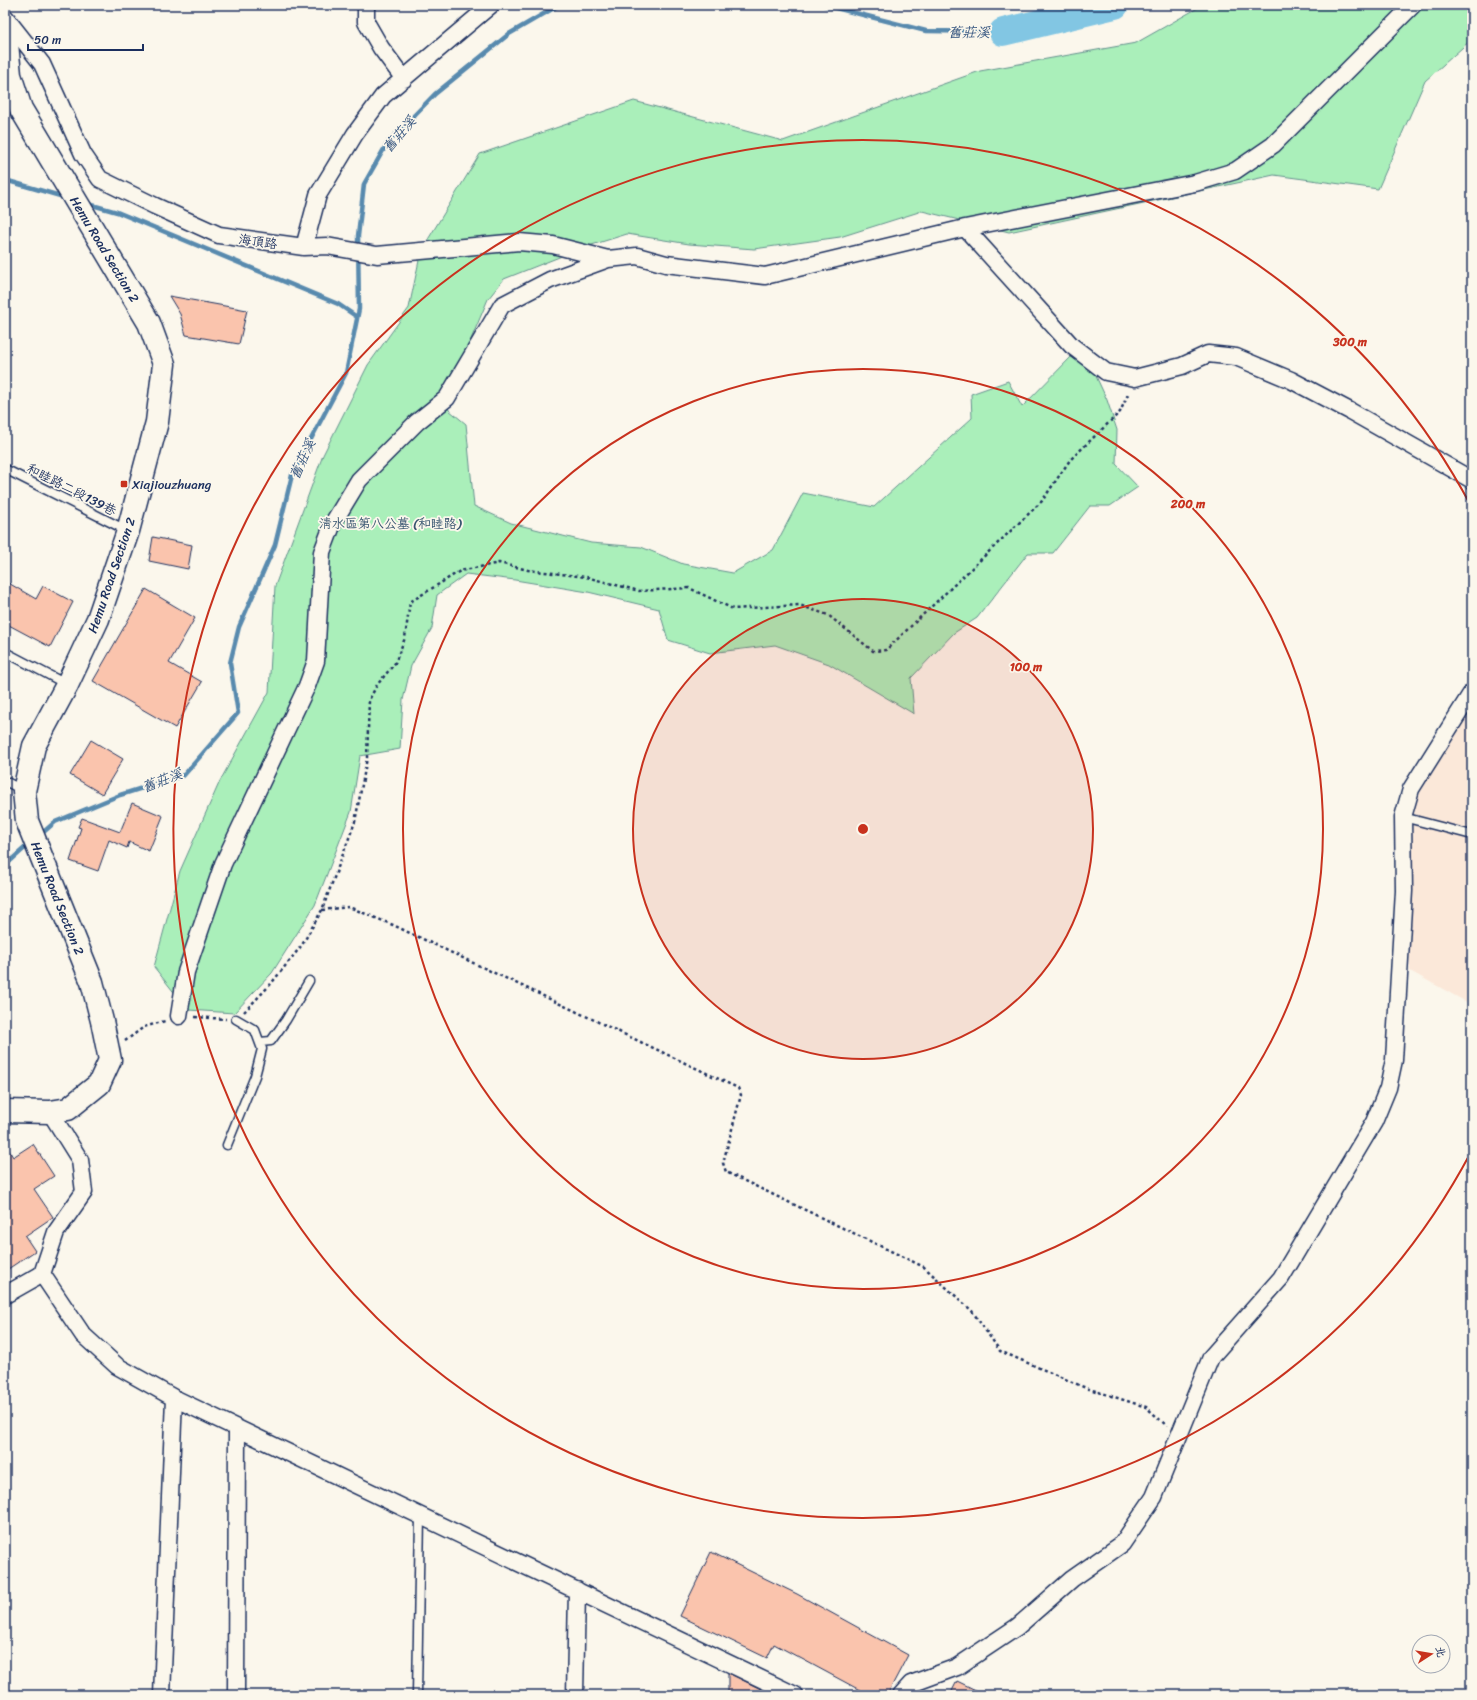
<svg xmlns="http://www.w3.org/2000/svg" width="1477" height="1700" viewBox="0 0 1477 1700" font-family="Sriracha,'LXGW WenKai TC',sans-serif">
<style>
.built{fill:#fbe8d9}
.green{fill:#aaefba;stroke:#628f8c}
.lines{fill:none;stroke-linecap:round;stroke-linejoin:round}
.stream{stroke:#598aae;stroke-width:4.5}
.river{stroke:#82c6e3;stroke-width:28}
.building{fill:#fac4ad;stroke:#1b2f5e}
.lane-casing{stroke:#1b2f5e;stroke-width:11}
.street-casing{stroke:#1b2f5e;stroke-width:19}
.secondary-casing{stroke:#1b2f5e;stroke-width:25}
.path{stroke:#1b2f5e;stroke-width:2.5;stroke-dasharray:3 3;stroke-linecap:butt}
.lane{stroke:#fbf7ec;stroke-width:8}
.street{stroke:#fbf7ec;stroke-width:16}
.secondary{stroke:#fbf7ec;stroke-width:22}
.ring{fill:none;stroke:#c8321e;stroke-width:2}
.poi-dot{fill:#c8321e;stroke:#fbf7ec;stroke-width:1.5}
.labels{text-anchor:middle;stroke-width:3.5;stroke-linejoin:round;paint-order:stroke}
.street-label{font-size:13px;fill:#1b2f5e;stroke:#fbf7ec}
.poi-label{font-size:13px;fill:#1b2f5e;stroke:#fbf7ec;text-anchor:start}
.park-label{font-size:13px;fill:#385570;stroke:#fbf7ec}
.water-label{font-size:14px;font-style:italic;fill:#35557f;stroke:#fbf7ec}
.centre{fill:#c8321e;stroke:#fbf7ec;stroke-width:2}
.ring-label{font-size:12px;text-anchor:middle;font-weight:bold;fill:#c8321e;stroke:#fbf7ec;stroke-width:3.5;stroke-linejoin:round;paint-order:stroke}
</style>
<rect width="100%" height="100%" fill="#fbf7ec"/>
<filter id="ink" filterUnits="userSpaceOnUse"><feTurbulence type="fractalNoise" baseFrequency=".025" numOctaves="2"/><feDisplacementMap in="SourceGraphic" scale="8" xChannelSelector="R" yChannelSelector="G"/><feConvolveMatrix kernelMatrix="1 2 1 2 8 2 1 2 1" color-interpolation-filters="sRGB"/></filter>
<g filter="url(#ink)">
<path class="built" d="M1472,708V1005L1410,971L1406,801Z"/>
<path class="green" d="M1203,5H1472V39L1425,81L1378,189L1274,175L1009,232L922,211L840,237L754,249L689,244L627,234L582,248L504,279L488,299L461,363L442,391L449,410L466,424L474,506L511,523L591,543L641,547L683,564L733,573L773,550L803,493L874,507L972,418L971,394L1008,381L1022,407L1074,354L1088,359L1107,400L1117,430L1116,464L1138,487L1110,506H1090L1053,553H1028L977,618L954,633L911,678L914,714L829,664L775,645L710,653L668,640L659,609L588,592L515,580L466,574L437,595L432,628L411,666L403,700L400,749L360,756L351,812L315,905L272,973L234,1013L188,1010L154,967L180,871L220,781L269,692L275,586L323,455L368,365L409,308L421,251L480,154L634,101L783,141L980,71L1136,43Z"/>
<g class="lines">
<path class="stream" d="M824,5L926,31L1003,32
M5,180L67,198
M85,203L117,212L338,304L357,317
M39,836L55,822L120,795L184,775L238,713L230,663L239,627L275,545L292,475L346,373L359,309L358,236L364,184L388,142L435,94L509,34L559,5
M5,868L8,863L29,844"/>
<path class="river" d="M1003,32L1115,5"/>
</g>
<path class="building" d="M169,296L247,310L239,344L186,335L180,314Z
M153,537L192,545L188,569L149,561Z
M5,581L36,599L43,586L73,602L50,647L5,623Z
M146,589L195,618L169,663L202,682L175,728L93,681Z
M91,740L123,759L102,794L70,775Z
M132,803L163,816L149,851L129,842L127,848L109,840L98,871L70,861L81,828L78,827L82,818L120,832Z
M5,1144L13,1157L33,1144L54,1176L34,1189L53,1217L25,1236L35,1251L5,1271Z
M711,1552L797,1594L908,1655L887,1695H869L774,1644L767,1658L680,1616Z
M728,1673L773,1695H728Z
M957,1681L986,1695H950Z"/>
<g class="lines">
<g class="lane-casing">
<path id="lane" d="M5,469L128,531
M5,652L66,684
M5,781L22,790
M1403,817L1472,835
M260,1042L271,1041L286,1020L309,981
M227,1145L255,1076L262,1049L255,1030L236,1019
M417,1695L420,1516"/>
</g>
<g class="street-casing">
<path id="street" d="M366,5V22L381,48L404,79
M5,17L42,64L83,154L100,179L155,206L219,235L304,247L318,195L355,134L383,96L491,5
M965,228L1072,346L1106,372L1135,378L1182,366L1208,354L1236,357L1291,380L1350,411L1472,480
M304,247L327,246L377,255L519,242L553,245L608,259L637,256L666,264L765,276L965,228L1195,183L1235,171L1273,145L1413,5
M179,1016L186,972L223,864L307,686L316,661L322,552L333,523L359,480L417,422L447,398L502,305L550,280L608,259
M42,1274L83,1335L117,1366L174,1398L795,1695
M42,1274L56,1232L84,1192L80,1160L50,1112
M5,1295L42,1274
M162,1695L174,1398
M236,1695L237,1428
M575,1695L577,1590
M901,1695L911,1684L957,1667L1017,1627L1072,1579L1122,1544L1154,1497L1211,1357L1281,1278L1374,1122L1388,1088L1394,1060L1404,891L1403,817L1411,789L1472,692"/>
</g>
<g class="secondary-casing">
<path id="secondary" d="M5,22L10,75L21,109L149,323L164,364L157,422L128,531L98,619L67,685L34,746L24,791L27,821L92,982L102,1021L110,1060L99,1084L68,1109L50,1112L5,1111"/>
</g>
<path class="path" d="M322,910L349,907L393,925L738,1088L741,1095L723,1163L726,1172L924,1267L972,1311L1000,1351L1086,1388L1146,1407L1167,1426
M244,1012L270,985L302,945L322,910L355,822L367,758L369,700L377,685L395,663L405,638L410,602L460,571L499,563L528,570L586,577L639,591L689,588L733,609L799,605L828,615L873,651L886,650L1042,501L1070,460L1120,412L1129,392
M195,1017L226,1019
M125,1041L144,1027L165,1021"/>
<use href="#lane" class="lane"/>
<use href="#street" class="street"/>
<use href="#secondary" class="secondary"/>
</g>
</g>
<circle cx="863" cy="829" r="230" fill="#c8321e" fill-opacity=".12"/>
<g class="ring">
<circle cx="863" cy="829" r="230"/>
<circle cx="863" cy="829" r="460"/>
<path d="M1471 1152A689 689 0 1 1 1471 506"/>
</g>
<rect class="poi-dot" x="120" y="480" width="8" height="8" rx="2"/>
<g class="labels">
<g class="street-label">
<text transform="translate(258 241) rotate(8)" y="5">海頂路</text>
<text transform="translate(105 249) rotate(59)" y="5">Hemu Road Section 2</text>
<text transform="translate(72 489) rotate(27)" y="5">和睦路二段139巷</text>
<text transform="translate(111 575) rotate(-71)" y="5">Hemu Road Section 2</text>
<text transform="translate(58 898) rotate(68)" y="5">Hemu Road Section 2</text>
</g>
<g class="poi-label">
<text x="132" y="489">Xiajiouzhuang</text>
</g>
<g class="park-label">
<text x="390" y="528">清水區第八公墓 (和睦路)</text>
</g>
<g class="water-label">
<text x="969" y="37">舊莊溪</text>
<text transform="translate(399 134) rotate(-49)" y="5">舊莊溪</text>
<text transform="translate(302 459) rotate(-65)" y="5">舊莊溪</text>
<text transform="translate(162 780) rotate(-21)" y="5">舊莊溪</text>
</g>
</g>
<circle cx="863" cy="829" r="6" class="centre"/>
<g class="ring-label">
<text x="1350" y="346">300 m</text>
<text x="1188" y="508">200 m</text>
<text x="1026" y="671">100 m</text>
</g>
<rect width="1477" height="1700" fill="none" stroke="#fbf7ec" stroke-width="20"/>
<rect x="10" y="10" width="1457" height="1680" fill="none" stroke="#1b2f5e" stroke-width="1.5" filter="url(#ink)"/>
<g transform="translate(1431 1654) rotate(78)"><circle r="19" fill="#fbf7ec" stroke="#a1a7b3"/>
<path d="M0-3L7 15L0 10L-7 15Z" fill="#c8321e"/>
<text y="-6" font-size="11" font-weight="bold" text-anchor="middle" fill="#1b2f5e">北</text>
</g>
<path d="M28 44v6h115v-6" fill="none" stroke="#1b2f5e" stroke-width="2"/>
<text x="34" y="44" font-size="12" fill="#1b2f5e" stroke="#fbf7ec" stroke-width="3" paint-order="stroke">50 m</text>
</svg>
